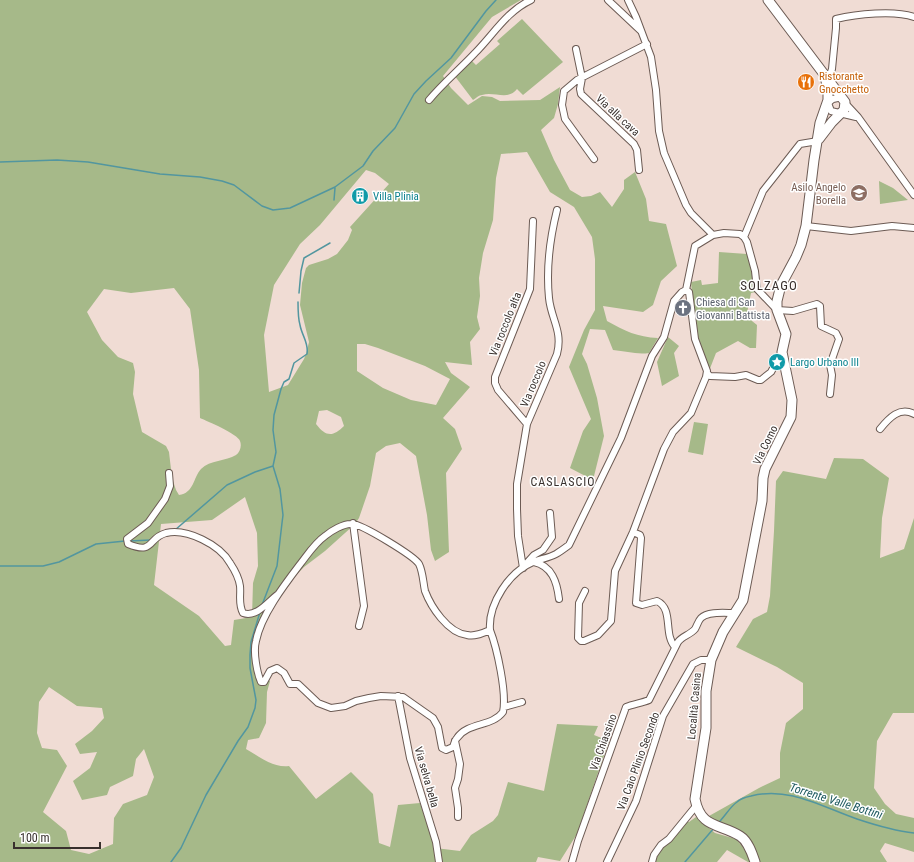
<svg xmlns="http://www.w3.org/2000/svg" width="914" height="862" viewBox="0 0 914 862" font-family="'Roboto Condensed',sans-serif">
<style>
.green{fill:#a6b989;fill-rule:evenodd}
.lines{fill:none;stroke-linecap:round;stroke-linejoin:round}
.stream{stroke:#52969f;stroke-width:1.5}
.street-casing{stroke:#6c5b54;stroke-width:8}
.secondary-casing{stroke:#6c5b54;stroke-width:11}
.street{stroke:#fff;stroke-width:6}
.secondary{stroke:#fff;stroke-width:9}
.labels{text-anchor:middle;stroke-width:3;stroke-linejoin:round;paint-order:stroke}
.food-label{font-size:11px;fill:#c56008;stroke:#fff;text-anchor:start}
.street-label{font-size:11px;fill:#38302d;stroke:#fff}
.education-label{font-size:11px;fill:#785e54;stroke:#fff;text-anchor:end}
.culture-label{font-size:11px;fill:#0d838f;stroke:#fff;text-anchor:start}
.worship-label{font-size:11px;fill:#5b616d;stroke:#fff;text-anchor:start}
.neighbourhood-label{font-size:12px;letter-spacing:1px;fill:#38302d;stroke:#fff}
.water-label{font-size:12px;font-style:italic;fill:#1f5a60;stroke:#fff}
.quarter-label{font-size:13px;letter-spacing:1px;fill:#38302d;stroke:#fff}
</style>
<rect width="100%" height="100%" fill="#f0dcd4"/>
<path class="green" d="M0,0H521L492,17L443,76L451,88L468,105L482,96L492,97L500,101L540,100L560,87L558,104L554,118L541,130L554,160L570,190L582,197L591,196L600,192L612,207L624,189V180L635,172L646,199L649,221L666,224L677,266L661,281L653,305L643,312L603,306L607,321C625,331 637,337 658,338L649,353C637,355 626,351 613,350L605,330L590,329L582,354L587,364L597,398L604,436L593,480L570,468L583,431L591,419L569,367L584,330L595,310V259L592,237L574,207L550,192L527,152L501,154L496,178L493,220L483,253L479,278L480,296L477,317L480,329L470,342L472,365L445,362L451,373L470,387L443,418L455,429L462,449L446,473L449,552L435,561L431,550L427,515L416,456L400,443L386,446L376,453L370,486L359,518L355,524L325,551L304,567L295,576L284,591L272,603L257,633L259,680L267,679L270,681L267,692L266,723L259,738L248,740L246,749C260,757 273,768 289,766L316,799L351,772L373,794L379,843L390,847L398,805L420,803L435,848L460,851L471,835L493,821L498,815L508,782L544,791L557,724L598,726L594,735L609,741L577,834L560,861L538,857L536,862H0ZM366,170L375,173L389,184L350,227L352,230L348,240L337,254L328,259L309,265L306,268L302,283L300,305L309,342L306,354L304,359L288,385L269,392L264,335L274,285L300,244L320,225ZM174,288L190,309L199,370L200,418C207,421 238,434 240,441C242,446 240,452 236,455C226,461 210,460 201,469C193,478 194,493 179,495L176,490L172,478L169,452L166,446L142,432L133,394L135,372L133,363L118,357L102,340L87,312L104,289L131,293ZM357,344H365L378,348L425,366L450,379L436,405L411,400L383,388L357,371ZM327,410L341,417L344,426C333,437 326,437 316,424L319,411ZM245,497L257,533L258,566L253,583L252,617L234,620L231,645L225,646L199,616L154,585L161,524L212,520ZM49,687L77,706L102,708L104,718L92,731L75,744L80,754L97,752L90,768L73,781L82,800L107,795L110,787L133,776L136,759L144,749L154,777L147,795L123,804L114,818L113,844L89,854L71,850L66,831L43,812L67,766L57,750L42,748L37,733L39,702Z
M522,19L563,62L523,95L517,89C508,101 494,91 482,95C479,95 476,98 473,100L454,75L471,60L476,65L500,44L497,41Z
M879,181L893,188L908,200L880,204Z
M719,252L747,254L754,277L756,292L751,293L747,313L752,321L757,325L756,348H750L738,341L716,353L709,371L696,338L691,282L701,280L702,285L718,283Z
M668,337L679,346L674,353L679,376L662,386L657,362Z
M694,422L708,424L703,455L688,452Z
M834,458L863,459L889,478L882,518L880,558L904,549L914,518V713H893L877,741L874,788L885,804L896,814L914,818V852L885,843L880,851L887,862H755L748,841L719,825L709,816L759,788L780,778V753L786,723L803,709V683L777,667L736,647L753,619L767,612L770,596L774,531L776,481L783,471L826,479Z
M696,817L715,833L736,839L747,852L751,862H748L727,850L717,862H655L659,851L685,821L689,822Z"/>
<g class="lines">
<path class="stream" d="M0,162L57,160L88,162L160,174L200,177L222,181L234,185L262,206L273,210L290,208L335,187L363,166L373,151L395,128L414,94L426,81L451,58L486,11L496,0
M334,200L335,188
M299,293L301,271L304,258L330,243
M175,530L227,485L255,472L273,466L276,452L273,430L274,415L281,389L284,382L289,379L294,363L307,354C309,343 302,336 300,325C298,318 298,309 298,302
M129,541L151,540
M0,566H43L59,562L96,544L125,541
M262,605L277,566L282,523L283,515L280,489L273,466
M719,822C725,816 730,807 737,802C741,798 746,797 751,796C789,786 822,807 857,819C875,825 895,831 914,833
M171,862L181,848L206,795L238,741L248,727L255,708L256,700L250,668V655L251,642L260,612
M685,862L714,828"/>
<g class="street-casing">
<path id="street" d="M608,0L641,31
M628,0L636,17L651,57L656,90L659,131L664,153L686,205L691,213L713,235L724,233L740,234L744,237L747,242L755,271L757,289L777,310L793,311L817,304L820,306L821,326L836,333L839,339L830,365L832,375L830,394
M576,49L582,78L580,89L581,94L634,144L637,150L639,170
M825,77L831,72L832,69L836,28V19C856,14 895,10 914,17
M842,97L833,99L828,103L831,111L856,117
M429,100C443,83 460,69 475,53C493,35 507,11 531,0
M845,103L858,117L914,195
M594,159L565,119L562,105L564,91L577,80L647,44
M806,226L851,231L892,226L914,228
M744,237L763,191L800,144L818,141
M686,290L695,246L713,235
M707,373L710,376L735,377L746,375L758,380H761L771,372L782,352
M527,424L498,390L495,383V377L530,289L533,221
M880,429C889,418 900,406 914,414
M169,473L170,486L165,499L148,523L127,539L128,544C155,555 147,538 166,533C187,528 220,545 230,563C234,569 239,578 240,586C241,595 238,604 243,613C256,618 268,602 277,595
M353,523L364,606L359,626
M633,532L640,535L641,538L636,603L642,605L657,601C674,609 663,634 675,647
M534,562C552,566 557,582 559,599
M525,565L534,555L543,550L552,537L550,513
M523,568L518,536L517,509V484L527,424L557,354C563,331 551,319 549,298C546,268 550,238 557,210
M585,591L579,603L578,638L581,641H584L598,635L611,621L615,571L633,532L664,449L673,432L691,413L706,377L707,371L695,339L689,292L686,290
M490,630C497,648 507,693 503,712C492,727 468,722 457,738C455,740 454,744 453,747L446,750L442,748L438,727L433,718L403,697L381,696L369,698L356,701L345,706L331,708L318,703L298,684H290L284,673L277,668L270,671L264,682H261C257,673 253,652 256,641C261,615 285,584 301,563C308,554 315,543 325,536C331,531 344,523 352,524C362,524 414,556 419,564C423,572 423,582 425,591C431,607 448,633 467,635C475,637 483,633 490,630C488,604 509,572 533,562C540,559 549,558 556,554C561,551 565,548 569,545L621,438L652,356L664,337L674,301L682,292L686,290
M398,696L410,758L436,842L439,862
M504,707L522,702
M455,741L460,764L458,779L455,788L458,808V817
M572,862L578,841L626,707C634,704 642,703 649,700L678,642C682,636 690,635 695,629C697,626 698,621 701,618C708,611 725,613 734,613
M607,862L636,801L663,716L693,664L701,660H711
M652,862L654,855L661,845L669,839L696,806"/>
</g>
<g class="secondary-casing">
<path id="secondary" d="M768,0L845,102L844,110L832,122L819,139
M755,862C752,853 748,841 740,836C719,823 701,829 695,799L706,728V691L711,660L723,632L743,600L762,501L763,478L765,469L791,417L792,400L782,352L786,334L777,310V301L781,285L796,257L801,245L806,226L814,160L820,123L828,100V89L825,77"/>
</g>
<use href="#street" class="street"/>
<use href="#secondary" class="secondary"/>
</g>
<defs>
<g id="restaurant-disc" transform="scale(0.9)"><circle r="9.5" fill="#e8710a" stroke="#fff"/><path d="M-5-6h1v4h1v-4h1v4h1v-4h1v5L-1.5 .5V6h-2V.5L-5-1ZM5-6V6H3V1.5H1.5Q1.5-4 5-6Z" fill="#fff"/></g>
<g id="school-disc" transform="scale(0.9)"><circle r="9.5" fill="#8d6e63" stroke="#fff"/><path d="M0-5L7-2L0 1L-7-2ZM-4 1L0 2.5L4 1V4Q0 6-4 4Z" fill="#fff"/></g>
<g id="building-disc" transform="scale(0.9)"><circle r="9.5" fill="#0f9aa8" stroke="#fff"/><path d="M-4-6H4V6H1V3H-1V6H-4ZM-2.5-4.3h1.7v1.8h-1.7ZM.8-4.3h1.7v1.8H.8ZM-2.5-1h1.7V.8h-1.7ZM.8-1h1.7V.8H.8Z" fill="#fff"/></g>
<g id="church-disc" transform="scale(0.9)"><circle r="9.5" fill="#6b7280" stroke="#fff"/><path d="M-1.2-6h2.4v3.5h3.3v2.4h-3.3V6h-2.4V-.1h-3.3v-2.4h3.3Z" fill="#fff"/></g>
<g id="sight-disc" transform="scale(0.9)"><circle r="9.5" fill="#0f9aa8" stroke="#fff"/><path d="M0-6L1.8-2.2L6-1.7L2.9 1.2L3.7 5.4L0 3.3L-3.7 5.4L-2.9 1.2L-6-1.7L-1.8-2.2Z" fill="#fff"/></g>
</defs>
<g fill-rule="evenodd">
<use href="#restaurant-disc" x="806" y="82"/>
<use href="#school-disc" x="859" y="193"/>
<use href="#building-disc" x="360" y="196"/>
<use href="#church-disc" x="683" y="308"/>
<use href="#sight-disc" x="777" y="362"/>
</g>
<g class="labels">
<g class="food-label">
<text x="819" y="80">Ristorante<tspan x="819" dy="13">Gnocchetto</tspan></text>
</g>
<g class="street-label">
<text transform="translate(618 115) rotate(43)" y="4">Via alla cava</text>
<text transform="translate(505 324) rotate(-68)" y="4">Via roccolo alta</text>
<text transform="translate(533 384) rotate(-67)" y="4">Via roccolo</text>
<text transform="translate(765 445) rotate(-64)" y="4">Via Como</text>
<text transform="translate(694 706) rotate(-85)" y="4">Località Casina</text>
<text transform="translate(603 742) rotate(-70)" y="4">Via Chiassino</text>
<text transform="translate(638 761) rotate(-70)" y="4">Via Caio Plinio Secondo</text>
<text transform="translate(427 777) rotate(74)" y="4">Via selva bella</text>
</g>
<g class="education-label">
<text x="846" y="191">Asilo Angelo<tspan x="846" dy="13">Borella</tspan></text>
</g>
<g class="culture-label">
<text x="373" y="200">Villa Plinia</text>
<text x="790" y="366">Largo Urbano III</text>
</g>
<g class="worship-label">
<text x="696" y="306">Chiesa di San<tspan x="696" dy="13">Giovanni Battista</tspan></text>
</g>
<g class="neighbourhood-label">
<text x="563" y="486">CASLASCIO</text>
</g>
<g class="water-label">
<text transform="translate(836 801) rotate(17)" y="4">Torrente Valle Bottini</text>
</g>
<g class="quarter-label">
<text x="769" y="290">SOLZAGO</text>
</g>
</g>
<path d="M14 842v6h86v-6" fill="none" stroke="#38302d" stroke-width="2"/>
<text x="20" y="842" font-size="12" fill="#38302d" stroke="#ffffff" stroke-width="3" paint-order="stroke">100 m</text>
</svg>
